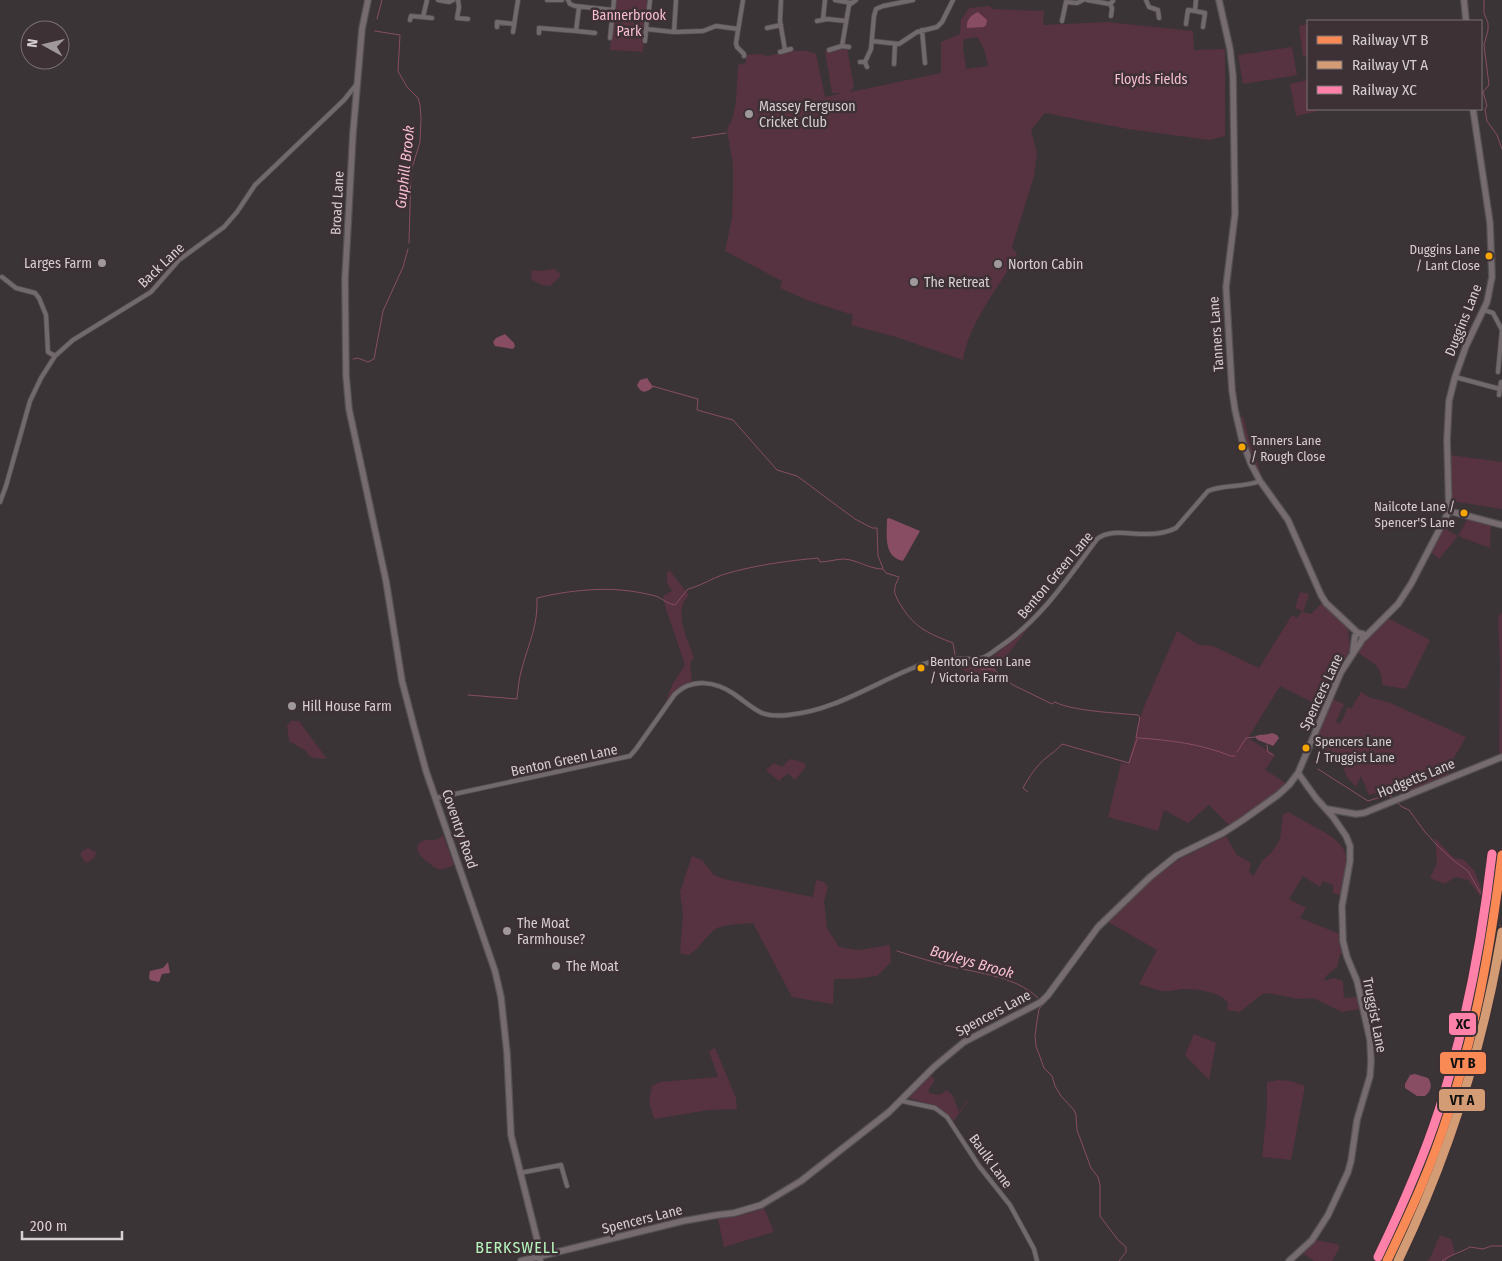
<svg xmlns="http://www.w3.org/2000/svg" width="1502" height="1261" viewBox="0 0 1502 1261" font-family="'Fira Sans Condensed',sans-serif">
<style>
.green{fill:#573240;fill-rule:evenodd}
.water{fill:#884d63}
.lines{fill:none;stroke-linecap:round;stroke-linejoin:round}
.stream{stroke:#884d63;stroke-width:1}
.street-casing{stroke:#555152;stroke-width:5.5}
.secondary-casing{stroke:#555152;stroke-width:8}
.street{stroke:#72696c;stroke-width:4}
.secondary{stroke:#766b6e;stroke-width:5.5}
.rail-1-casing{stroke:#3d3135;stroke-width:12}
.rail-2-casing{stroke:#3d3135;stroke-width:12}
.rail-3-casing{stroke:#3d3135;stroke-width:12}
.rail-1{stroke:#f98a56;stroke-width:9}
.rail-2{stroke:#d39c74;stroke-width:9}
.rail-3{stroke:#ff80a9;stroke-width:9}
.poi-dot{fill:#9f999b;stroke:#3d3135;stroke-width:2}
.bus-dot{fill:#f7a600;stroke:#3d3135;stroke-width:2}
.labels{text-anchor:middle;stroke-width:5;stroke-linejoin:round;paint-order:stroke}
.bus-label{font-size:13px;fill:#d6cfd1;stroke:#3d3135;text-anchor:start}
.park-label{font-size:14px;fill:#f9bed1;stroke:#3d3135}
.poi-label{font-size:14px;fill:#d6cfd1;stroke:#3d3135;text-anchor:start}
.street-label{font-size:14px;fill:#d6cfd1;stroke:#3d3135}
.water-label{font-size:15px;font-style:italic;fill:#fabfd2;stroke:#3d3135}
.quarter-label{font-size:16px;letter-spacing:1px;fill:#b5f5bd;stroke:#3d3135}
.line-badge{stroke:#3d3135;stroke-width:2}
.pale-badge-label{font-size:14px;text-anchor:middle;font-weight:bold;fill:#111}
</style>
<rect width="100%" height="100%" fill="#3a3436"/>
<path class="green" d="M615,0H648L643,52L610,50Z
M990,6L992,9L1044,11L1043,25L1107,22L1193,31L1194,50L1225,49V136L1210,140L1128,129L1045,113L1031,130L1037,153L1034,176L1012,247L1017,254C1014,263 1008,270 1003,278C988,301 967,332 963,360L896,337L851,325L853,315L807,300L780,288L782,281L725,251L732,218L733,190V165L727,130L733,117L736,101L738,65L746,63V55L759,54L768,56L787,51H807L816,54L825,97L843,93H832L825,51L847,48L854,87L849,92L855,91L941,73V42L960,34L961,20L969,8ZM977,37C984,46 986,54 988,66L966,69C966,57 961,52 964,39Z
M1308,24V56L1303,57L1299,26Z
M1292,47L1297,75L1243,84L1238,55Z
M1308,80V109H1328L1296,116L1290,84Z
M554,269L559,272L561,275C550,288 549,289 532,280L531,275L532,270L540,271Z
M1243,416L1248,437L1261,473C1247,461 1244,435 1240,418Z
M1450,455L1502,462V509L1451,501Z
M1468,518L1491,523L1490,548L1458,536L1439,559L1431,552L1444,528L1458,536Z
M670,571L689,595C672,611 688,640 694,658L690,663L692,681L678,688L664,706L672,685L685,665L665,606L663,596L672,591L667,583V572Z
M1300,592L1309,594L1303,612L1311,614L1322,603L1348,629L1350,648L1348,654L1336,674L1322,707L1280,686L1248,738L1275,755L1265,770L1286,783C1269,800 1250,814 1229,825L1209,805L1188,823L1164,810L1158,831L1108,817L1121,763L1128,764L1143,709L1177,631L1199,645L1213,646L1259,668L1292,615L1297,618L1302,611L1295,608Z
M1502,612V754H1500L1499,750L1500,665L1498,618Z
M1390,619L1430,640L1406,689L1382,685C1383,665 1371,662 1357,652L1365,641L1386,620Z
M1029,627L988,680L977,679L951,662H986Z
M1361,692L1371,698L1388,702L1466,737L1446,772L1450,774L1406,793L1404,787L1369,795L1361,776L1356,787L1347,777L1341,762L1331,754L1313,745L1332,699L1344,704L1336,722L1340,724L1348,707L1351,709Z
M291,721H299L327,759L314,758L309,756L306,751L289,741L287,726Z
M790,759L805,763V768L795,780L788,773L779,781L767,771V769L774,763L782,767Z
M1289,812C1305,824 1343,836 1346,856C1348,869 1343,883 1341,895L1333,893V885L1323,881L1320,887L1303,876L1289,899L1306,908L1300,918L1340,934L1344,954H1340L1337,967L1326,976L1324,981L1334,978L1343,981L1344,998L1357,997L1360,1009L1342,1012L1313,998L1299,999L1267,993L1261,995L1240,1012L1227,1010L1228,1003C1220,992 1199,989 1185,989C1179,989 1172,992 1165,991C1157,991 1147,986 1139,984L1157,950L1108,922L1149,882L1176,861L1226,836L1237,855L1251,863L1249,871L1253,877L1262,861L1272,852L1280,839L1283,814Z
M457,833L467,838L472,843L467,867Z
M443,835L454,865C439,872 437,870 425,860C420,856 418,853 417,847C426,833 434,846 443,835Z
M1435,838L1454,858L1464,860L1474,870L1485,897L1482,899L1468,880L1456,877L1444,884L1430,878L1437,863Z
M88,848L96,852C96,859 91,860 86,863L81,856V852Z
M692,856L702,860L714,875L728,880L813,897L816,880L824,882L828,887L824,901L827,928L839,947L858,950L890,945L891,962L877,976L852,979H834L833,1004L792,997L753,923C743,924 721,924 714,930C704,938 700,949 688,955L680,953L683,914L680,892Z
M1194,1034L1216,1043L1209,1080L1185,1055Z
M715,1048L736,1098L737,1109L709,1110L654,1119L649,1102L652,1086L660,1082L718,1077L709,1051Z
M930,1075L934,1078V1082L929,1089V1093L939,1095L947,1090L953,1096L959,1112L967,1100L968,1101L953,1122L941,1109L909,1098Z
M1279,1080L1291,1081L1305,1086L1291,1160L1262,1157L1267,1108V1082Z
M764,1208L774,1232L724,1247L718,1219L742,1215Z
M1440,1235L1451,1239L1455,1253L1446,1261H1427L1430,1258Z
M1316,1240L1337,1244L1340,1247L1332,1261H1314L1303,1254Z"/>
<path class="water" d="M978,12L987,20L986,25L984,27L967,28C966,20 971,15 978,12Z
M505,334L514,343L515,346L513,349L495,346L493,342L496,338Z
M647,378L653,387C646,393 641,394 637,385L640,380Z
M889,518L920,531L903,561C883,557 887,535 887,519Z
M1272,733L1277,735L1279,738L1273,746L1258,740L1255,737C1260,733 1266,736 1272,733Z
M168,962L170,973L162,974L159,982L150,980L149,977L150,971L163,968Z
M1415,1074L1428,1078C1433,1085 1431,1091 1425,1096H1417L1405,1088V1084L1410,1075Z"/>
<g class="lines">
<path class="stream" d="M1484,0V13L1488,23V30L1484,45L1489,85L1483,92L1487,106L1485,109L1487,121L1497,135L1502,149
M377,19L382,0
M375,31L400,35L398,71L407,87L418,98L420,105L421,118L420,142L411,171L409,243
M692,138L726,133
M353,359L358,358L368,362L374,359L383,311L403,267L408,249
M652,386L698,399L697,410L733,420L777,470L797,476L855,519L872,528H877L878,556L883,568
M955,661L977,662L981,669H993L1013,685L1052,704L1055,702C1071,711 1118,713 1138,715L1140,717L1136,737L1138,738C1170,740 1201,744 1231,756H1235
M468,695L517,699C518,689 519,678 522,668C529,642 538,626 537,598C570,590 608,586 642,593C647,594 653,595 658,597C664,600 668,604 675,605L688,589C701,586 712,578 725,574C756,565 786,561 818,558L820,562C828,562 836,559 844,559C858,560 869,569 883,569L886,573L899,577C892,591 894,594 902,607C916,629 930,634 953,643L955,655
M1267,745L1268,752L1273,755
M1237,752L1246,738L1255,737
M1318,769L1368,801L1387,795L1394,798
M1028,792L1023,788C1029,777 1036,766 1046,758C1052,753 1057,750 1062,744L1129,763L1137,739
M1398,803L1402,807L1409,810L1425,832L1438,846L1453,860L1468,871L1483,897
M1500,925L1502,928
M897,951C913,956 929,961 945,965C974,973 1015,975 1038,998
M1043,1004L1039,1009L1037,1021L1035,1036L1036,1046L1044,1068L1052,1076L1055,1086L1061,1096L1074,1110L1076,1115L1077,1130L1091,1168L1098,1177L1100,1185V1216L1118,1240L1126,1247V1252L1119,1261
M1442,1261C1451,1254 1460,1253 1470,1247L1483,1249L1491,1246H1502"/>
<g class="street-casing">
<path id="street" d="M438,0L449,2L453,0
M458,0L459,7L457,18L468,19
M547,0H562
M568,0L570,4L575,6L613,10L610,38
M676,0L674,32L703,31L716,26L738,29
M743,0L736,43L737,47L744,54V56
M781,0L780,21L785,50
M835,0L851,3
M1087,0L1110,4L1113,1
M1146,0L1149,7L1158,10L1159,18
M1196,0L1195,11L1205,13L1203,27
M1110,4L1112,8L1111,16
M649,9L650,0
M613,10L614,0
M423,17L427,0
M823,19L825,0
M410,20L411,16L432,18
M817,21L827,19L846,21
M1062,21L1066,2L1077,3L1083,0
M1186,24L1188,10L1195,11
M497,27V22L514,24
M767,28L781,25
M646,29L647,20
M922,30L925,63
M576,31L595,33
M513,32L518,0
M539,33V28L576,31L579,7
M645,41L646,29L674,32
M872,41L899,44L917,32L937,27L942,22L953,0
M849,47L842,46L849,5L856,0
M829,50L842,46
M780,52L791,49
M860,62H865L867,67
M865,62L871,49L874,16L876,9L883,6L913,0
M894,64L895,44
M2,277L16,288L35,293L39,298L46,315L48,352L55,356
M1484,310L1493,313L1502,330L1498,372
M1455,377L1500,389
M1499,395L1501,382
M0,502L6,486L30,401L41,378L55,356L73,340L151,292L179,260L224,227L237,212L255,185L344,100L356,85
M436,798L630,756L636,749L675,694C692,678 715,681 734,694C743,700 751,708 762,713C770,716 779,716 788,715C832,711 868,687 908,670C923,663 939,659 956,659C964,658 973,660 982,658C989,656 995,650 1001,646C1041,619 1069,577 1097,539C1111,528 1132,535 1148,534C1157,534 1168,532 1176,528L1208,491C1224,484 1243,488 1260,481
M902,1101L935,1108L947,1117L979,1166L1010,1205L1034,1249L1037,1261
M520,1173L561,1165L567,1186"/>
</g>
<g class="secondary-casing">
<path id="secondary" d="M368,0L362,29L353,133L345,279L346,375L349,409L386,581L402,681L414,727L426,771L495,971L501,997L507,1053L511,1135L540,1251V1261
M1219,0L1230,49L1233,76L1235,214L1226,287L1232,390L1235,410L1242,440L1251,464L1260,481L1288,520L1321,595L1326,603L1358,633L1363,634L1362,640
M1464,0L1466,21
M1449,511L1502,525
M1364,638L1398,604L1411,584L1449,511L1447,440L1449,401L1455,377L1466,346L1487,302L1492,277L1490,223L1473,109
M1353,651L1355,636L1358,633
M1327,809L1356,814L1364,813L1502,757
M521,1261L683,1221L717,1215L734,1213L761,1205L801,1181L889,1112L934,1067L964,1042L1041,1002L1048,995L1098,927L1150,877L1176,856L1223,833L1243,820L1278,795L1289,785L1298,773L1341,672L1362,640
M1289,1261L1312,1240L1328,1215L1348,1172L1351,1161L1357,1120L1370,1076L1371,1062L1370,1040L1357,981L1347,957L1343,941L1342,906L1350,861V846L1346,836L1333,817L1316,798L1298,773"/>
</g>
<use href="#street" class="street"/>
<use href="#secondary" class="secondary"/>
<g class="rail-1-casing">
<path id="rail-1" d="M1387,1261C1410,1213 1432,1165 1448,1114C1476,1030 1491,943 1502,855"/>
</g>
<g class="rail-2-casing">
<path id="rail-2" d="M1398,1261C1449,1155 1483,1048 1502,932"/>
</g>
<g class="rail-3-casing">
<path id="rail-3" d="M1378,1257C1401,1209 1423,1160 1439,1110C1466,1026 1482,941 1492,854"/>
</g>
<use href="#rail-1" class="rail-1"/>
<use href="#rail-2" class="rail-2"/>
<use href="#rail-3" class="rail-3"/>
</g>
<g class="poi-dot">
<circle cx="749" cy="114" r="5"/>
<circle cx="102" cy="263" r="5"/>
<circle cx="998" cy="264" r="5"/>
<circle cx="914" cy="282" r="5"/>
<circle cx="292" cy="706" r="5"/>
<circle cx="507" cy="931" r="5"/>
<circle cx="556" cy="966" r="5"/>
</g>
<g class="bus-dot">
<circle cx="1489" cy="256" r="4.5"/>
<circle cx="1242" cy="447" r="4.5"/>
<circle cx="1464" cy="513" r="4.5"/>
<circle cx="921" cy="668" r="4.5"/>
<circle cx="1306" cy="748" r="4.5"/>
</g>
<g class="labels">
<g class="bus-label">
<text x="1480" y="254" text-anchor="end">Duggins Lane<tspan x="1480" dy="16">/ Lant Close</tspan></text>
<text x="1251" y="445">Tanners Lane<tspan x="1251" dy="16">/ Rough Close</tspan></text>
<text x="1455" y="511" text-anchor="end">Nailcote Lane /<tspan x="1455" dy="16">Spencer'S Lane</tspan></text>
<text x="930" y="666">Benton Green Lane<tspan x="930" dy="16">/ Victoria Farm</tspan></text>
<text x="1315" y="746">Spencers Lane<tspan x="1315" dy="16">/ Truggist Lane</tspan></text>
</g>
<g class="park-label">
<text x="629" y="20">Bannerbrook<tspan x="629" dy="16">Park</tspan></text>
<text x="1151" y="84">Floyds Fields</text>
</g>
<g class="poi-label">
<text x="759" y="111">Massey Ferguson<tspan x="759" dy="16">Cricket Club</tspan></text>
<text x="92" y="268" text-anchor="end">Larges Farm</text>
<text x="1008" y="269">Norton Cabin</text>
<text x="924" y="287">The Retreat</text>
<text x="302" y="711">Hill House Farm</text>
<text x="517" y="928">The Moat<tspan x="517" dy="16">Farmhouse?</tspan></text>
<text x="566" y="971">The Moat</text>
</g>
<g class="street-label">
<text transform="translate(337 203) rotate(-87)" y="5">Broad Lane</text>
<text transform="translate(161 265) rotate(-44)" y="5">Back Lane</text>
<text transform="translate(1463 320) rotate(-68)" y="5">Duggins Lane</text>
<text transform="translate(1216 334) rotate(-94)" y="5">Tanners Lane</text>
<text transform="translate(1055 575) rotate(-50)" y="5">Benton Green Lane</text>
<text transform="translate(1321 692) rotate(-65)" y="5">Spencers Lane</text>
<text transform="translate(564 760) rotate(-12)" y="5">Benton Green Lane</text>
<text transform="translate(1416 778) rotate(-22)" y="5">Hodgetts Lane</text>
<text transform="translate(460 829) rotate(71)" y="5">Coventry Road</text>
<text transform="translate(993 1013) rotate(-28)" y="5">Spencers Lane</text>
<text transform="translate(1375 1015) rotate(79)" y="5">Truggist Lane</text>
<text transform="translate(991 1161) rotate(54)" y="5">Baulk Lane</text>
<text transform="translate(642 1219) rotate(-14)" y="5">Spencers Lane</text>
</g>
<g class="water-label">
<text transform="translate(405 167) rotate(-84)" y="5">Guphill Brook</text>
<text transform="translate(972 962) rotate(16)" y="5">Bayleys Brook</text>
</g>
<g class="quarter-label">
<text x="517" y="1253">BERKSWELL</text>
</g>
</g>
<g class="line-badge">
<rect x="1448" y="1012" width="29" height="24" rx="5" fill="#ff80a9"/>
<rect x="1439" y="1051" width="48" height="24" rx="5" fill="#f98a56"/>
<rect x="1438" y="1088" width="48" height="24" rx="5" fill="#d39c74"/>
</g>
<g class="pale-badge-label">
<text x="1463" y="1029">XC</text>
<text x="1463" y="1068">VT B</text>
<text x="1462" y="1105">VT A</text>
</g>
<rect x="1307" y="20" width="175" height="90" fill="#3d3135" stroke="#7a7073"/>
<rect x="1317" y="36" width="25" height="8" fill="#f98a56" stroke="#7a7073"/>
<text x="1352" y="45" font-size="15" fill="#d6cfd1">Railway VT B</text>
<rect x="1317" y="61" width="25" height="8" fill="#d39c74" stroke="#7a7073"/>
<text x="1352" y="70" font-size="15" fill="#d6cfd1">Railway VT A</text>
<rect x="1317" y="86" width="25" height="8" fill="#ff80a9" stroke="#7a7073"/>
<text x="1352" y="95" font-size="15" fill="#d6cfd1">Railway XC</text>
<g transform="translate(45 45) rotate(278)"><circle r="24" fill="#3d3135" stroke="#7a7073"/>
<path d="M0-4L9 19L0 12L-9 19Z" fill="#9f999b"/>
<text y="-8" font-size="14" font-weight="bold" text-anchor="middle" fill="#d6cfd1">N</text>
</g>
<path d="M22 1231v8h100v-8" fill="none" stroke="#d6cfd1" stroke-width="2.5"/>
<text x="30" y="1231" font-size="15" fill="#d6cfd1" stroke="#3d3135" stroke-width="4" paint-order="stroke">200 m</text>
</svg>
